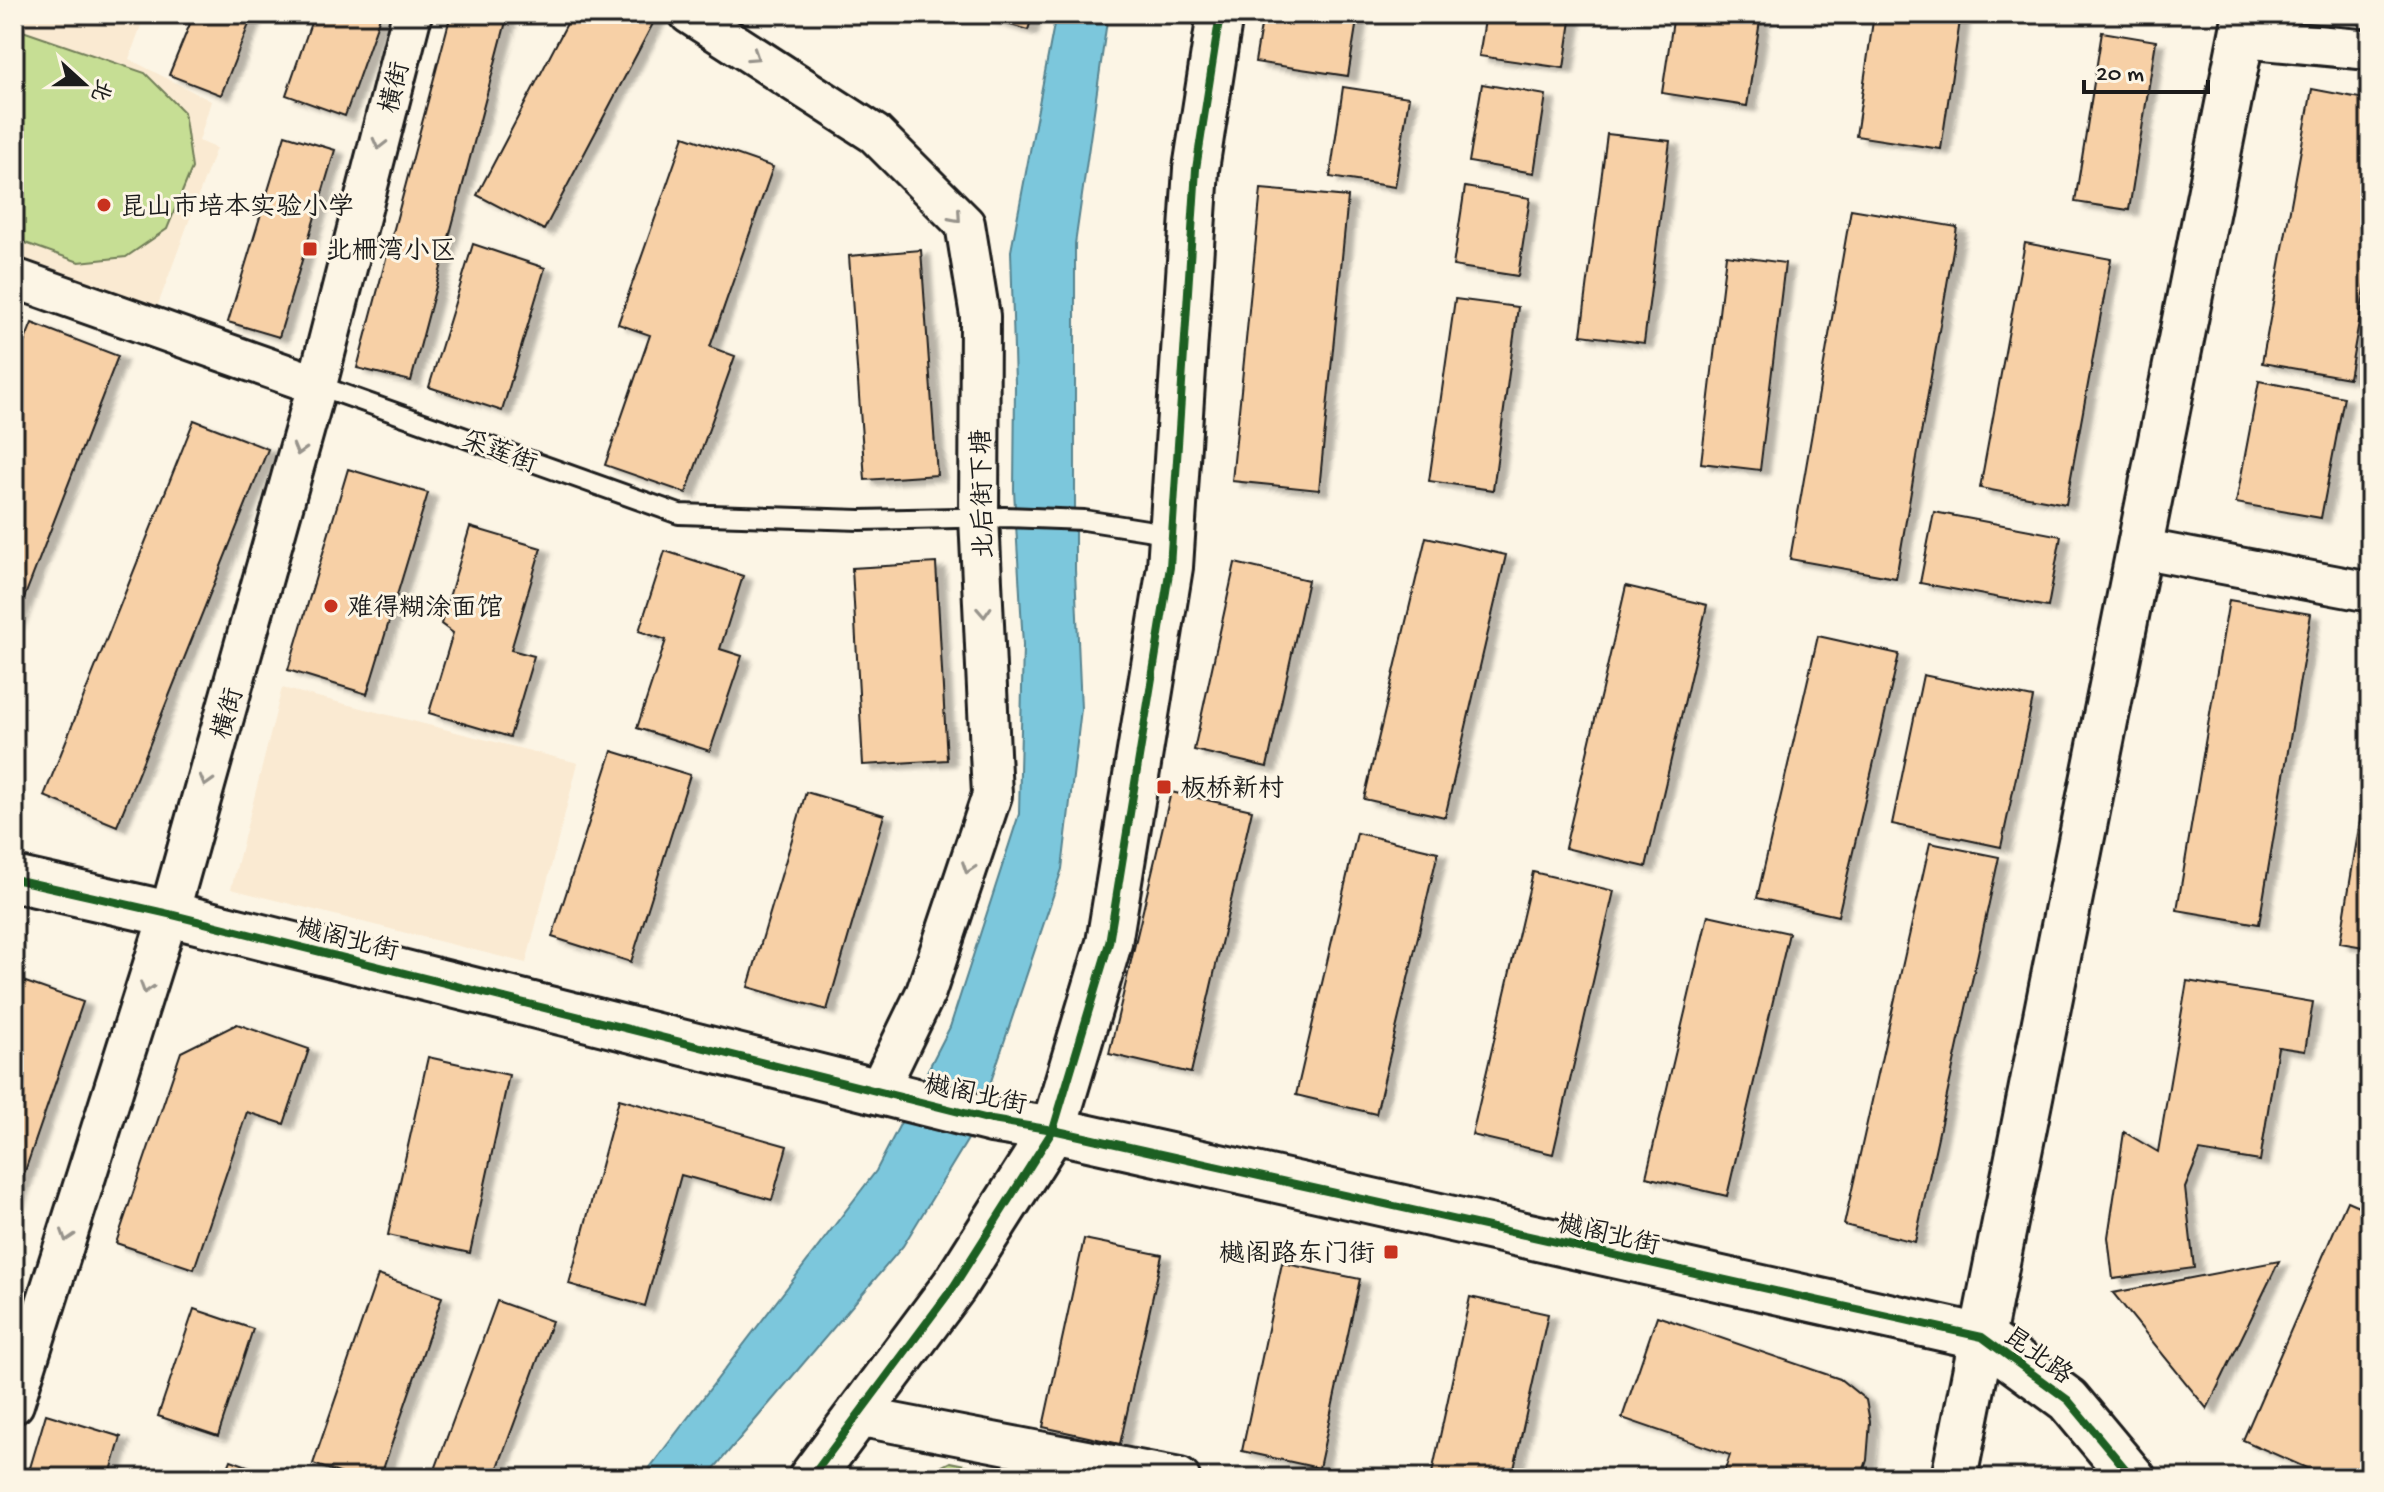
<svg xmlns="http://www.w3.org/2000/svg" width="2384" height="1492" viewBox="0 0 2384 1492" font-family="'Gochi Hand','LXGW WenKai TC',sans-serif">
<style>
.built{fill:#faead2}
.green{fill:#c6de94;stroke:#717d58;stroke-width:2}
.water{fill:#7cc7dc;stroke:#56838f;stroke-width:2}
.building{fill:#f7d0a6;stroke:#1c1c1c;stroke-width:2;filter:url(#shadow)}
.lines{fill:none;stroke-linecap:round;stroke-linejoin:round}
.service-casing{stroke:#1c1c1c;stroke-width:24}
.minor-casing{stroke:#1c1c1c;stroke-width:44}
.tertiary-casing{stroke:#1c1c1c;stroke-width:50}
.service{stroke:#fcf5e5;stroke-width:18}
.minor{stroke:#fcf5e5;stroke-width:38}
.tertiary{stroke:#fcf5e5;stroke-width:44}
.cycleway-casing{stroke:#fcf5e5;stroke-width:13}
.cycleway{stroke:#1b5e20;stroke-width:8}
.oneway{stroke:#97938b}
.poi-dot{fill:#c8321e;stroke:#fcf5e5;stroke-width:3}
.labels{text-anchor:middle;stroke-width:6;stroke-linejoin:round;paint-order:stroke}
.street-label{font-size:26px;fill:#1c1c1c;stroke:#fcf5e5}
.poi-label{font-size:26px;fill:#1c1c1c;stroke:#fcf5e5;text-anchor:start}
</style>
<defs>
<filter id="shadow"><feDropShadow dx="9" dy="5" stdDeviation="2" flood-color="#0004"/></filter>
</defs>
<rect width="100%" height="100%" fill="#fcf5e5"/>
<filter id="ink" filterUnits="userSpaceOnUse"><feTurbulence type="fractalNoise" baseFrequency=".0125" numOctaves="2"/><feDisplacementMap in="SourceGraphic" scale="16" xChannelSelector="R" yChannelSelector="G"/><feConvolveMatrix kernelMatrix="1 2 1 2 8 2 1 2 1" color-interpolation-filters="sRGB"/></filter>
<g filter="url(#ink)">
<path class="built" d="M14,14H145L129,59L211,101L199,141L216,148L155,313L14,263Z
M282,688L578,763L526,963L231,889Z"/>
<path class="green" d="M14,28L145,73L184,112L192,168L167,229L126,257L79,262L14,239Z
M950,1462L1030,1478H919Z"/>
<path class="water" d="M1056,14H1108L1075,244V570L1081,709L1062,869L976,1126L903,1246L706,1478H642L876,1171L950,1027L1019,814L1023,645L1014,490L1015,384L1011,251Z"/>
<path class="building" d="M194,14H253L221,95L169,75Z
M314,14H381L345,116L286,95Z
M451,14H508L411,381L357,368Z
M572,14H658L544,230L477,195Z
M972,14H1033L1028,30Z
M1263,14H1358L1348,76L1255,62Z
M1486,14H1572L1564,68L1479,56Z
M1674,14H1761L1747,106L1662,93Z
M1874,14H1961L1941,149L1856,136Z
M2102,32L2156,41L2129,210L2075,202Z
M1482,84L1546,95L1534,173L1469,162Z
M1343,87L1409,97L1395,187L1330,177Z
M2312,89L2370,100V260L2349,378L2262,363Z
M1607,134L1670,141L1644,343L1581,335Z
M285,135L335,150L279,337L228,322Z
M684,136L773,167L710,347L735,356L686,493L605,465L650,335L618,324Z
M1465,187L1530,198L1518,276L1453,266Z
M1261,189L1348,197L1319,490L1232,481Z
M1851,209L1957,227L1896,578L1790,559Z
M2025,243L2111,259L2066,504L1980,488Z
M473,244L545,268L502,411L429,387Z
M921,250L937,475L865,480L849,256Z
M1726,255L1785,263L1760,470L1701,463Z
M1455,299L1518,307L1493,490L1429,481Z
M32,323L118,356L14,624V368Z
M2259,381L2344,397L2321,518L2236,503Z
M194,420L268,449L117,826L44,796Z
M348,469L428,493L367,694L288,670Z
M1934,512L2061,536L2048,607L1920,583Z
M470,527L541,548L511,650L534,656L510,737L429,713L453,633L441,624Z
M1426,537L1506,555L1445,817L1364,799Z
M665,551L743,576L720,649L742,656L710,751L637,728L666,640L639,631Z
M936,563L947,760L863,765L852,568Z
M1235,563L1308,580L1267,767L1194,750Z
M1626,586L1707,605L1646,867L1565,848Z
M2229,600L2311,614L2259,924L2177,910Z
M1818,636L1899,654L1838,916L1757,898Z
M1923,675L2033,698L2001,847L1892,824Z
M612,751L690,775L631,962L552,937Z
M2370,760V948L2340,943Z
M806,792L884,815L827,1010L748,987Z
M1171,792L1252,810L1191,1073L1109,1054Z
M1357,833L1438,852L1376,1114L1296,1095Z
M1930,843L1999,857L1915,1242L1844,1225Z
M1533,872L1614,891L1553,1154L1472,1135Z
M1708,915L1789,933L1727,1196L1646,1177Z
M14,978L83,1002L14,1203Z
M2187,981L2313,1002L2305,1051L2278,1047L2260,1161L2200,1151L2185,1188L2194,1268L2113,1279L2108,1237L2124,1132L2158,1152Z
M237,1024L309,1049L284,1124L247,1112L194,1269L116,1243L181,1052Z
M428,1057L509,1075L470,1253L388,1235Z
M619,1099L787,1146L772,1200L681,1175L645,1306L569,1284Z
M2347,1201L2370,1211V1478H2329L2243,1440Z
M1084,1239L1162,1255L1120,1444L1043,1427Z
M2279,1261L2207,1409L2113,1293Z
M1282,1263L1360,1279L1319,1468L1242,1451Z
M378,1275L442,1297L380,1478H354L313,1464Z
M1470,1297L1548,1314L1512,1478H1431Z
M497,1301L552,1321L494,1478H432Z
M194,1309L253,1329L218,1436L158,1416Z
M1657,1316L1840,1379L1866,1400L1870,1422L1867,1460L1861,1478H1722L1730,1455L1622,1418Z
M46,1414L121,1437L109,1478H27Z
M231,1460L280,1478H224Z"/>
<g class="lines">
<g class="service-casing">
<path id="service" d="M317,385L679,514L860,520L1004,517L1084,520L1172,534"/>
</g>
<g class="minor-casing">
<path id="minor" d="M689,14L875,134L965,224L980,316L979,517L992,795L926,992L878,1091
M2242,38L2370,50
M14,278L317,385
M2139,548L2370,592
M14,1404L169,914L317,385L412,14
M857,1416L1180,1478"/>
</g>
<g class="tertiary-casing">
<path id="tertiary" d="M14,879L169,914L992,1120L1053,1130L1982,1337L2068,1400L2133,1478
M811,1478L954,1286L1053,1130L1109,943L1170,567L1196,169L1220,14
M1954,1478L2246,14"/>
</g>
<use href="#service" class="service"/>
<use href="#minor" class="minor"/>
<use href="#tertiary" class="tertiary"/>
<g class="cycleway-casing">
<path id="cycleway" d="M14,879L169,914L992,1120L1053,1130L1982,1337L2068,1400L2133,1478
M811,1478L954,1286L1053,1130L1109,943L1170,567L1196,169L1220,14"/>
</g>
<use href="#cycleway" class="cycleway"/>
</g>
<defs><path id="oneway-chevron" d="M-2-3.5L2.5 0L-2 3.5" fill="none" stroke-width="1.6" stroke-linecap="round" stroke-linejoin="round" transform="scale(2)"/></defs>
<g class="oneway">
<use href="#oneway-chevron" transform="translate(754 56) rotate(33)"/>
<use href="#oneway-chevron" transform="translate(379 144) rotate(104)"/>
<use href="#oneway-chevron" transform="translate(956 217) rotate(49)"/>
<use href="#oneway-chevron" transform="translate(299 450) rotate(106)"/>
<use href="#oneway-chevron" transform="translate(984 612) rotate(87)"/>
<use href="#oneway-chevron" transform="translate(206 781) rotate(106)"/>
<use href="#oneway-chevron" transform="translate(968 868) rotate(109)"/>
<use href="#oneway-chevron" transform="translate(146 988) rotate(108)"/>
<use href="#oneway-chevron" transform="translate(67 1236) rotate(108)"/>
</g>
</g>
<g class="poi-dot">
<circle cx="104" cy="205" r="8"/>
<rect x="302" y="241" width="16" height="16" rx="4"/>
<circle cx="331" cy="606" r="8"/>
<rect x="1156" y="779" width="16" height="16" rx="4"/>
<rect x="1383" y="1244" width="16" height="16" rx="4"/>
</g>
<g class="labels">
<g class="street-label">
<text transform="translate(393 87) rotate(-76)" y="9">横街</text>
<text transform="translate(500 450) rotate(20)" y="9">采莲街</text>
<text transform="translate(981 494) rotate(-91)" y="9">北后街下塘</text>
<text transform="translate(226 713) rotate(-74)" y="9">横街</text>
<text transform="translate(348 938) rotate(14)" y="9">樾阁北街</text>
<text transform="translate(976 1093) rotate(12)" y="9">樾阁北街</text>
<text transform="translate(1609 1233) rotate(13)" y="9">樾阁北街</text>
<text transform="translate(2039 1354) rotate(36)" y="9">昆北路</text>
</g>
<g class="poi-label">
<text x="120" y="214">昆山市培本实验小学</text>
<text x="326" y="258">北栅湾小区</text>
<text x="347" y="615">难得糊涂面馆</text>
<text x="1180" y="796">板桥新村</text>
<text x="1375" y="1261" text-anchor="end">樾阁路东门街</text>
</g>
</g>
<rect width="2384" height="1492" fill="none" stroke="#fcf5e5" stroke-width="48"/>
<rect x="24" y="24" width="2336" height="1444" fill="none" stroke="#1c1c1c" stroke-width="3" filter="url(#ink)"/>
<g transform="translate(84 84) rotate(111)" stroke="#fcf5e5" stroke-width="6" paint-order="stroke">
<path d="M0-6L14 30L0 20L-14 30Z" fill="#1c1c1c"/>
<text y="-12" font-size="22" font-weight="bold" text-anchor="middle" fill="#1c1c1c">北</text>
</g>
<path d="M2084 80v12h124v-12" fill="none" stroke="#1c1c1c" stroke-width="4"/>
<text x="2096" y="80" font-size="24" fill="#1c1c1c" stroke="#fcf5e5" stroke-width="6" paint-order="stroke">20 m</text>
</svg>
